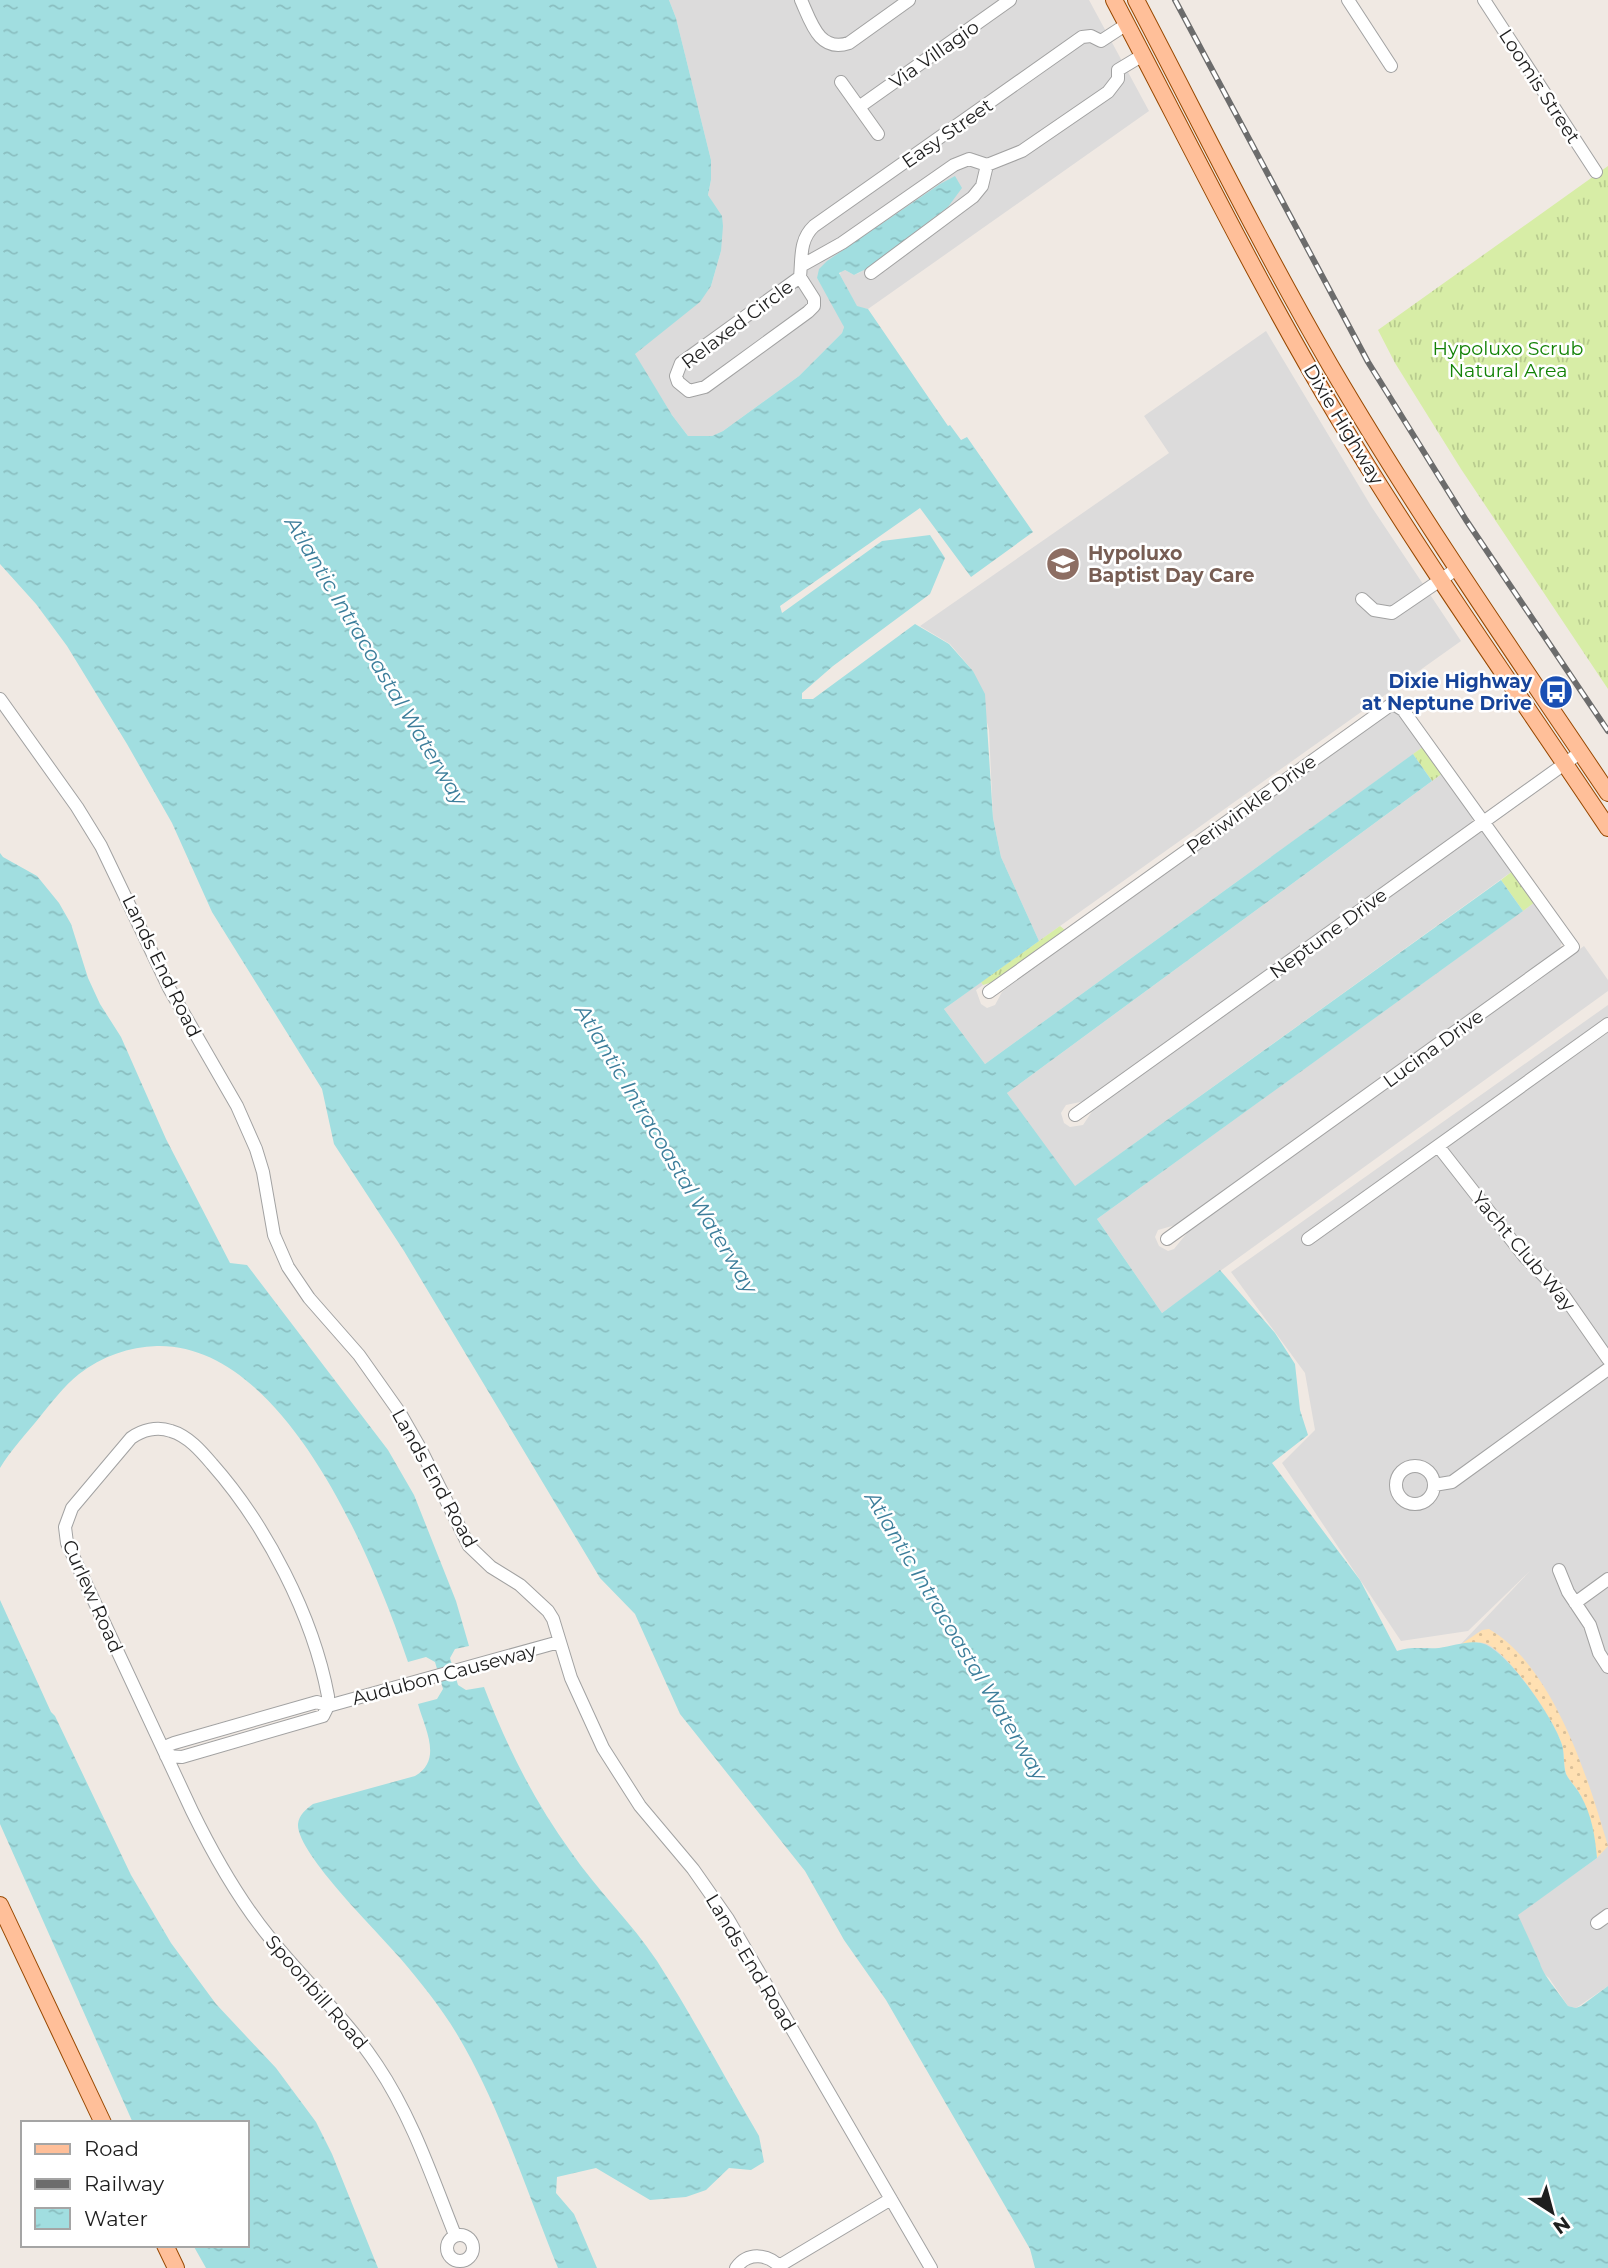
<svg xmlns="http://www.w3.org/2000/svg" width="1608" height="2268" viewBox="0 0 1608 2268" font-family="Montserrat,sans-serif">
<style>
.residential{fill:#dcdbdb}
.grass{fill:url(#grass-tufts)}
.sand{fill:url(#sand-dots)}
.water{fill:url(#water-ripples)}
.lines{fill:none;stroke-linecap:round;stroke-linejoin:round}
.minor-casing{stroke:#a2a2a2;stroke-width:14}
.major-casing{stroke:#984800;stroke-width:18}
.minor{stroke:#fff;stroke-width:12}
.major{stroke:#ffbf99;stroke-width:16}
.rail-casing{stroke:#6c6c6c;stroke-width:6}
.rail{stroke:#fff;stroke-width:3.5;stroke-dasharray:10;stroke-linecap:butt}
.labels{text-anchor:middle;stroke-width:5;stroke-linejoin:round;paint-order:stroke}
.street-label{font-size:19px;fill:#1e1e1e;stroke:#fff}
.park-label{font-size:19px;fill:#138206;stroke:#fff}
.education-label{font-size:19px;font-weight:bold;fill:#785e54;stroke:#fff;text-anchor:start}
.transit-label{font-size:19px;font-weight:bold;fill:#164399;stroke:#fff;text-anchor:end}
.water-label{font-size:21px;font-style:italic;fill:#3d7e9b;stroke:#fff}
</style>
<defs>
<pattern id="grass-tufts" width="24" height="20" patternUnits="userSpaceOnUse" patternTransform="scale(1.75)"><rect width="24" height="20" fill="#d7eda6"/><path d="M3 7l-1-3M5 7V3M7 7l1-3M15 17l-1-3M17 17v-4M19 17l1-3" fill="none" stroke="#b8cb8e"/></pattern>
<pattern id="sand-dots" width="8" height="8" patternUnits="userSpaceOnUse" patternTransform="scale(1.75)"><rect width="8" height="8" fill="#ffe0b2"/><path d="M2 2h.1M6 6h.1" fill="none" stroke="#dac099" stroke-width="1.8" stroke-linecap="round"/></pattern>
<pattern id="water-ripples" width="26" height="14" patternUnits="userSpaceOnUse" patternTransform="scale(1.75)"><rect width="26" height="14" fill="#a1dee0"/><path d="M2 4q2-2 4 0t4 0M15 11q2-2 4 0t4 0" fill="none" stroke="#8abec0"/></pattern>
</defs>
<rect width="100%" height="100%" fill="#f0e9e3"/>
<path class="residential" d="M669,0H1089L1149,111L868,309L857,307L840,275L841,270H845L854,275L859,273L948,207L817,278L842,320L844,327L842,333L799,376L723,431L712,436H688L672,415L634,354L711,286L721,251L717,211L708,195L711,180V160L676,18Z
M1266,331L1371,506L1461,641L1039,941L1001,857L993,818L989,730L973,671L950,644L920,626L1169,453L1144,416Z
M1392,710L1397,712L1423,747L985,1064L944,1009L981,982L983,985L976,990L981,1004L987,1008L995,1005L1002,992L1024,973Z
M1443,773L1473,817L1472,823L1085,1101L1066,1105L1061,1113L1064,1123L1070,1127L1083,1125L1095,1107L1480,830L1483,831L1514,870L1074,1187L1007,1093Z
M1535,902L1561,937L1562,942L1558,953L1179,1224L1158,1230L1155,1237L1159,1246L1168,1251L1174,1249L1191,1228L1584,946L1608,980V991L1162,1313L1097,1219Z
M1608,1005V1986L1576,2008L1568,2006L1549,1978L1541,1971L1540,1963L1517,1915L1597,1858L1594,1831L1588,1810L1580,1793L1568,1778L1561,1740L1525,1682L1497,1652L1478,1642L1460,1645L1530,1571L1468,1631L1401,1641L1282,1463L1315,1430L1305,1373L1231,1272Z"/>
<path class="grass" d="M1608,166V689L1461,469L1395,363L1378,330Z
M1423,747L1443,773L1432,781L1413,754Z
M1514,870L1535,902L1523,911L1501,880Z
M1060,926L1065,930L993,982L983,985L981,982Z"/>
<path class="sand" d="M1489,1629C1554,1667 1588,1778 1608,1846L1597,1858C1595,1836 1590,1816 1581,1796C1577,1788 1570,1782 1566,1774C1563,1763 1565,1752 1561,1742C1553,1718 1510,1655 1487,1644C1478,1641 1469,1643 1460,1645L1482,1630Z"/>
<path class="water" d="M0,0H669L676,18L711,160V180L708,195L722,216L723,226L721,251L711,286L700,302L635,354L672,415L688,436H712L723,431L799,376L842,333L844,327L817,278L819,269L827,261L940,184L955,176L962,188L948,207L866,269L854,275L845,270L839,273L857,306L868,309L948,426L950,425L961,440L967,437L1033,532L971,577L920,508L780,606L782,613L882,541L930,535L945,558L930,594L833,666L802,693V699H813L915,624L949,644L973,671L985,694L993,818L1001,857L1039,941L944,1009L985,1064L1413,754L1432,781L1007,1093L1075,1186L1501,880L1523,911L1097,1219L1162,1313L1220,1270L1275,1333L1295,1364L1300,1410L1308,1435L1272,1463L1360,1580L1397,1651C1411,1646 1424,1649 1439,1648C1452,1646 1469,1640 1481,1643C1506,1648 1553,1718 1561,1742C1565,1752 1563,1764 1566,1774C1570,1782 1577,1788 1581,1796C1592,1816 1595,1836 1597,1858L1518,1915L1540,1963C1542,1974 1560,1994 1568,2006L1576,2008L1581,2006L1608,1986V2268H1035L1030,2249L886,2000L844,1940L805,1871L680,1714L635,1614L600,1578L404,1251L334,1144L322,1089L212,912L172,823L127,744L67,646L36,604L0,564Z
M0,853L3,857L37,876L59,903L71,924L88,978L100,1004L121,1037L166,1139L230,1263L247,1265L388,1450L414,1495L456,1601L469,1646L455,1649L450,1658L458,1685L466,1690L484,1687C506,1745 534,1801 571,1852C597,1890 631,1922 657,1961C693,2017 725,2078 759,2136L764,2162L751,2170L729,2168L706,2190L686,2197L650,2200L596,2168L557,2177L556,2193L574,2214L597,2268H558C529,2197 502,2114 465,2048C447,2015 424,1986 400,1958C380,1934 296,1853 298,1824C299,1815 306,1809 313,1804L415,1776C443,1760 425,1729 418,1704L437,1699L443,1689L435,1662L426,1657L408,1662C374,1562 286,1343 157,1346C129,1347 102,1356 79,1374C64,1386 51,1403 39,1418C26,1434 11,1450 0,1468Z
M0,1600L51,1712L55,1716L131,1875L171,1943L216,2004L276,2068L316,2122L332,2154L378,2268H206L193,2245H247V2123H133L0,1824Z"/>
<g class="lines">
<g class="minor-casing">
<path id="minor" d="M801,0C811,22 819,53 849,43L909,0
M1348,0L1391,66
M1484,0L1596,172
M841,82L878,134
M859,107L1010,0
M801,266L842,243L954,165L969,159L987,165
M871,273L973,197L982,186L987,165L1022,151L1108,92L1118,79V70L1143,55
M800,277C802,258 799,240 814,226L1082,37L1091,36L1101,41L1127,24
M800,277L814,299V306L808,312L705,387L689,391L678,382L676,376L681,363Z
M1362,599L1374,610L1392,613L1458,568
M0,699L77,807L101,846L169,988L237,1106L256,1149L263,1172L274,1235L288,1267L309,1298L359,1355L400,1413L420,1448L469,1546L491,1567L520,1585L548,1611L553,1619L571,1678L603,1748L640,1806L693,1869L728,1919L931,2268
M989,992L1389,706L1395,705L1403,710L1573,947L1167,1239
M1075,1115L1581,752
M1438,1146L1524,1256L1564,1296L1608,1359
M1308,1239L1608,1024
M1396 1485a19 19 0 1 1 38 0a19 19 0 1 1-38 0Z
M1434,1485L1452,1482L1608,1369
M1559,1570L1568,1592L1590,1625L1599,1653L1608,1667
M1575,1603L1608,1579
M166,1756L182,1757L323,1716L328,1706V1696C313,1616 266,1525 212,1464C201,1451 188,1436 171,1431C157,1426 142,1430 131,1438L72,1508L65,1527L67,1543L192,1811C214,1856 238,1899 270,1938C305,1982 346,2018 377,2065C412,2117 432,2177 455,2235
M166,1756L169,1745L174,1743L317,1702L328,1706L559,1642
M1597,1923L1608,1915
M447 2248a13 13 0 1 1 26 0a13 13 0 1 1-26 0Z
M779,2266L891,2199
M736,2268C748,2251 769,2254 781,2268"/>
</g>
<g class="major-casing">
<path id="major" d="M1114,0C1188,140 1258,284 1340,421C1423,560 1518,693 1608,828
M1136,0C1200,122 1261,246 1330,365C1416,512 1513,652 1608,793
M0,1905L103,2123
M165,2245L176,2268"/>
</g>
<use href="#minor" class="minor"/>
<use href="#major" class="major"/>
<g class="rail-casing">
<path id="rail" d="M1175,0L1368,362L1466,520L1608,731"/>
</g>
<use href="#rail" class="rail"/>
</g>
<defs>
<g id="school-disc" transform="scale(1.75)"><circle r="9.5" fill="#8d6e63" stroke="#fff"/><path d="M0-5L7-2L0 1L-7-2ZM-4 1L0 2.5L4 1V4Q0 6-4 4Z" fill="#fff"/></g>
<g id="bus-disc" transform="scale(1.75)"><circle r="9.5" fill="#1a4fb4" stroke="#fff"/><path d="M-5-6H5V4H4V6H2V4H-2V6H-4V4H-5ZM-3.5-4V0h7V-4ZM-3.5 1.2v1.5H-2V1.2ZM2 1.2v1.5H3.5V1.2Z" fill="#fff"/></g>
</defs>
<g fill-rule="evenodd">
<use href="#school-disc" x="1063" y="564"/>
<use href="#bus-disc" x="1556" y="692"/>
</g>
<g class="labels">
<g class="street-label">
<text transform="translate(934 54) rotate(-35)" y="7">Via Villagio</text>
<text transform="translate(1540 86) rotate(57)" y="7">Loomis Street</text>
<text transform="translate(947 133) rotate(-35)" y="7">Easy Street</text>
<text transform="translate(737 324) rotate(-37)" y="7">Relaxed Circle</text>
<text transform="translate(1344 424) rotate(59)" y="7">Dixie Highway</text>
<text transform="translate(1251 804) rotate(-36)" y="7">Periwinkle Drive</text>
<text transform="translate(1328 933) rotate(-36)" y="7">Neptune Drive</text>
<text transform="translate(162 966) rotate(64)" y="7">Lands End Road</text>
<text transform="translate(1433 1048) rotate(-36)" y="7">Lucina Drive</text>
<text transform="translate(1524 1251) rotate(50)" y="7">Yacht Club Way</text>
<text transform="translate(435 1478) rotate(61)" y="7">Lands End Road</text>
<text transform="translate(93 1596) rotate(66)" y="7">Curlew Road</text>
<text transform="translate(444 1674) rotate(-15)" y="7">Audubon Causeway</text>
<text transform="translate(751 1962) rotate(59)" y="7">Lands End Road</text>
<text transform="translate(317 1992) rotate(49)" y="7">Spoonbill Road</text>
</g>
<g class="park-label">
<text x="1508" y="355">Hypoluxo Scrub<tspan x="1508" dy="22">Natural Area</tspan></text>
</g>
<g class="education-label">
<text x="1088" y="560">Hypoluxo<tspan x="1088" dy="22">Baptist Day Care</tspan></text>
</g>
<g class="transit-label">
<text x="1532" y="688">Dixie Highway<tspan x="1532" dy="22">at Neptune Drive</tspan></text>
</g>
<g class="water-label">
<text transform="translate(376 661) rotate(59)" y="7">Atlantic Intracoastal Waterway</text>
<text transform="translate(666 1149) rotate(59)" y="7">Atlantic Intracoastal Waterway</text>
<text transform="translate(956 1636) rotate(59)" y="7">Atlantic Intracoastal Waterway</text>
</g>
</g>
<rect x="21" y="2121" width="228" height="126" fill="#ffffff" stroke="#a5a5a5" stroke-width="2"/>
<rect x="35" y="2144" width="35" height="10" fill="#ffbf99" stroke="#a5a5a5" stroke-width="2"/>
<text x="84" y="2156" font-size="21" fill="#1e1e1e">Road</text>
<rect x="35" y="2179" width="35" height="10" fill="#6c6c6c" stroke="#a5a5a5" stroke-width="2"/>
<text x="84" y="2191" font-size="21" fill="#1e1e1e">Railway</text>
<rect x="35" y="2208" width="35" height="21" fill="url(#water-ripples)" stroke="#a5a5a5" stroke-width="2"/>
<text x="84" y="2226" font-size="21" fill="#1e1e1e">Water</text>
<g transform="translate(1552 2212) rotate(144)" stroke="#ffffff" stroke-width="5" paint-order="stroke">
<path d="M0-5L12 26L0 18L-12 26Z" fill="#1e1e1e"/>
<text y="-10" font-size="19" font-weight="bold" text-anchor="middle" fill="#1e1e1e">N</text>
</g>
</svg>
